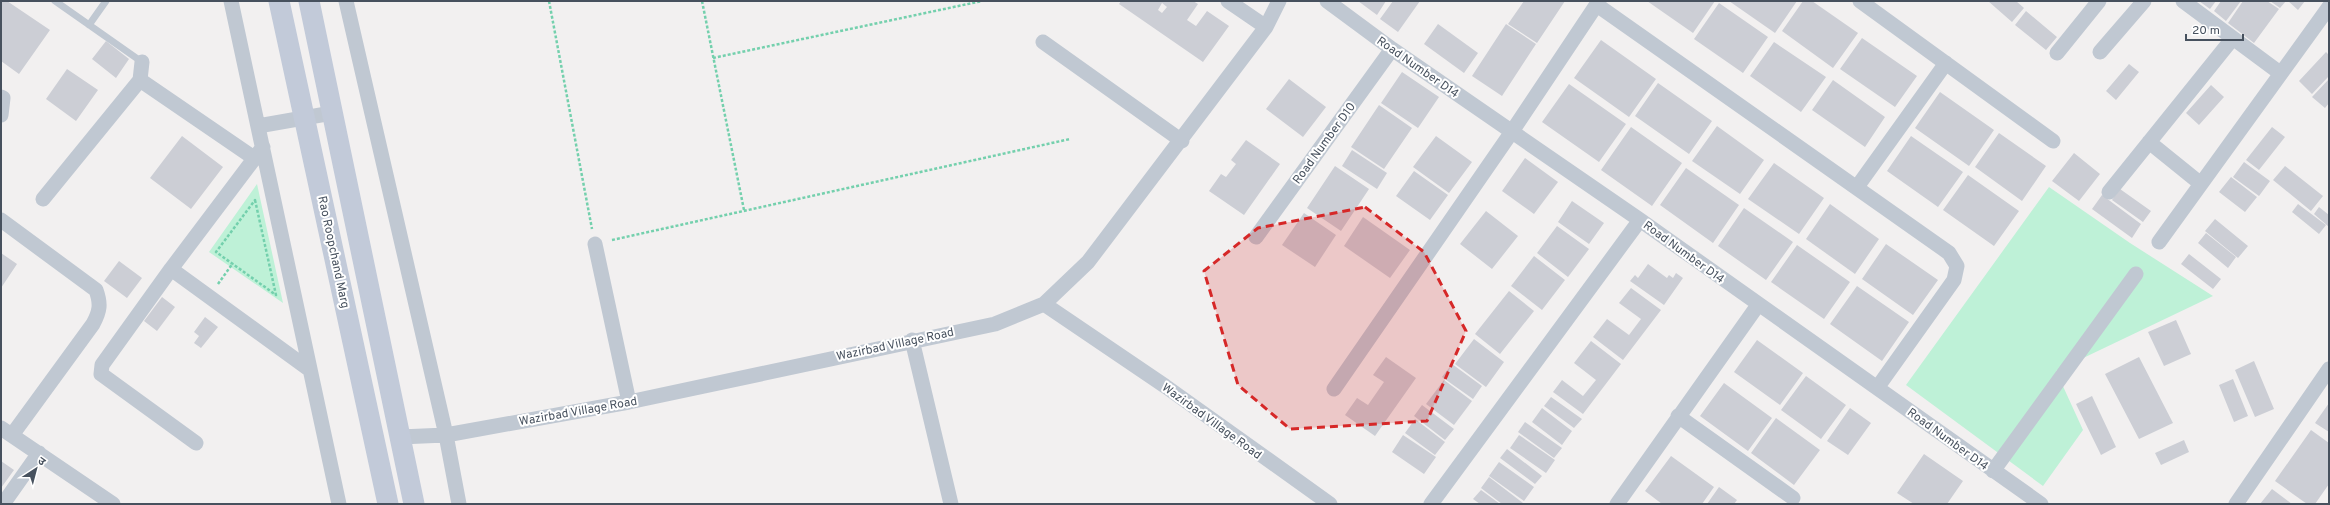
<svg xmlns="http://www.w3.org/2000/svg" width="2330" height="505" viewBox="0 0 2330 505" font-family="Overpass,'Noto Sans Devanagari',sans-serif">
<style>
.green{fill:#bef1d7}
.building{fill:#ccced5;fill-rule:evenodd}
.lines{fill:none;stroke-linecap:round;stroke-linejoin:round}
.path{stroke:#74d0ad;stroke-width:2.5;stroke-dasharray:3 2;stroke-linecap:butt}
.service{stroke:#c0c8d2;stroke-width:7}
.minor{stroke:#c0c8d2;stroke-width:15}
.secondary{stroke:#c2cad9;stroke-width:21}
.marked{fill:#d62828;fill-opacity:0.2;stroke:#d62828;stroke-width:3;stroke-dasharray:8 5;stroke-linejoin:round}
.labels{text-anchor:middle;stroke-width:4;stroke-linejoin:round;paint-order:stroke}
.street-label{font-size:12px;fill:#47515e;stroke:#fff}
</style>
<rect width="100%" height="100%" fill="#f2f0f0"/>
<path class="green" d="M257,184L283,303L209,252Z
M2049,187L2130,243L2213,296L2056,371L2083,430L2043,486L1906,385Z"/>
<path class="building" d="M1,1H7L50,30L19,74L1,61Z
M1121,1H1193L1198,4L1187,20L1196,26L1207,11L1229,26L1203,62L1119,4ZM1162,3L1167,7L1162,13L1158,10Z
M1358,1H1386L1377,15Z
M1393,1H1420L1398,32L1380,19Z
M1524,1H1565L1537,43L1508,24Z
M1647,1H1715L1693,33Z
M1729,1H1797L1775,33Z
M1803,1H1812L1858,33L1833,68L1782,31Z
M1988,1H2016L2024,8L2012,22Z
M2199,1H2216L2210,9Z
M2221,1H2241L2226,21L2214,11Z
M2243,1H2267L2279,9L2254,43L2228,23Z
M2270,1H2286L2280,8Z
M2288,1H2305L2298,10Z
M1719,3L1768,37L1743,73L1694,39Z
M2026,11L2057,37L2046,50L2015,25Z
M1438,24L1478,53L1464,73L1424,44Z
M1506,24L1536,44L1502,96L1472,76Z
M1862,38L1917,76L1895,107L1840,69Z
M1601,40L1656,79L1629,117L1574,78Z
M106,41L129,59L116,78L92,59Z
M1774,42L1826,77L1801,112L1750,76Z
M2326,52L2329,55V76L2312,94L2299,81Z
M2129,64L2139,72L2116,100L2106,91Z
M67,69L98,90L76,121L46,99Z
M1402,72L1439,97L1418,128L1381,103Z
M1289,79L1326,107L1303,137L1266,109Z
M2329,79V103L2325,108L2312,97Z
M1833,80L1885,117L1865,147L1812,110Z
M1658,83L1712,121L1689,154L1635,116Z
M1569,84L1626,124L1599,162L1542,122Z
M2211,85L2224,97L2199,125L2186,113Z
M1940,92L1994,130L1969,166L1915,128Z
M1379,105L1412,128L1384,169L1351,147Z
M1717,126L1764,160L1740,194L1692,161Z
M1631,127L1682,163L1652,206L1601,170Z
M2272,127L2285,137L2259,170L2246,160Z
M1999,133L2046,166L2022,201L1975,167Z
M182,136L223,167L191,209L150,178Z
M1436,136L1472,162L1449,193L1413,167Z
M1911,136L1963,172L1938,207L1887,171Z
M1246,140L1280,164L1244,215L1209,191L1221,174L1226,177L1236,164L1231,160Z
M1352,150L1387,173L1377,189L1342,166Z
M2074,153L2100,174L2079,201L2052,181Z
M1525,158L1558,182L1534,214L1502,191Z
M2244,162L2270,181L2259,196L2233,177Z
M1774,163L1824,198L1799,234L1748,199Z
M1335,166L1369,189L1341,231L1307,208Z
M2285,166L2323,196L2311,211L2273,180Z
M1686,168L1739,205L1713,243L1660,205Z
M1414,171L1448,195L1430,220L1396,196Z
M1968,175L2019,211L1994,246L1943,210Z
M2231,177L2257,197L2245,212L2219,192Z
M2120,189L2151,211L2143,222L2112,200Z
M2102,195L2141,224L2132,238L2092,209Z
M1572,201L1604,223L1589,244L1558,222Z
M1830,204L1879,239L1855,274L1806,239Z
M2298,204L2326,225L2319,234L2292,212Z
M2319,207L2329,215V227L2314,214Z
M1744,208L1793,242L1766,280L1718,246Z
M1486,211L1518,236L1492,269L1460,244Z
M1304,213L1336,235L1315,267L1282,245Z
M1363,217L1410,250L1390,278L1344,246Z
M2215,219L2248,246L2238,258L2205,231Z
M1557,226L1589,249L1568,277L1537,253Z
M2206,233L2236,257L2228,268L2198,243Z
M1886,244L1938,280L1913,315L1862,279Z
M1797,245L1850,282L1824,319L1771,282Z
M1,253L17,264L1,288Z
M2189,254L2221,279L2213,289L2181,264Z
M1534,256L1565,280L1542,310L1511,286Z
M119,261L142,278L127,298L104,281Z
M1648,264L1667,278L1669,275L1673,278L1676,273L1683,278L1664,305L1630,281L1635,275L1638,278Z
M1857,286L1909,322L1882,361L1830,324Z
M1631,288L1661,310L1623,360L1593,337L1607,319L1629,335L1641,319L1619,303Z
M1509,291L1534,311L1500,354L1475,334Z
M162,297L175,307L157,331L144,321Z
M205,317L218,327L201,348L194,343L199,336L194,332Z
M2176,320L2191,354L2164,366L2148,332Z
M1474,339L1504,362L1486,387L1455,364Z
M1757,340L1803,373L1780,405L1734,372Z
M1591,341L1621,364L1583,414L1553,392L1562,380L1583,396L1596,380L1574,363Z
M1386,357L1416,378L1375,436L1345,415L1357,398L1368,405L1384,382L1373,375Z
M2139,357L2173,423L2139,439L2105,374Z
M2254,361L2274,409L2255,417L2235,370Z
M1452,364L1482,386L1473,399L1442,377Z
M1806,376L1846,405L1821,439L1781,410Z
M2233,379L2248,416L2234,422L2219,385Z
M1444,380L1472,401L1454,425L1426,404Z
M1724,383L1772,418L1748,451L1700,416Z
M2092,396L2116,447L2101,455L2076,404Z
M1551,397L1582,419L1574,428L1544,406Z
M2329,403V432L2315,423Z
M1422,405L1454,429L1445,440L1414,416Z
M1542,408L1572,431L1562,445L1532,422Z
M1850,408L1871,423L1848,455L1827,441Z
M1776,418L1820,450L1794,485L1751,453Z
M1415,419L1445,442L1435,455L1405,433Z
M1525,422L1562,448L1554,458L1518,432Z
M2311,430L2329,443V484L2315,504H2307L2275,481Z
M1403,435L1436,457L1424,474L1392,452Z
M1519,435L1555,460L1546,473L1510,448Z
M2184,440L2189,452L2161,465L2155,453Z
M1507,449L1542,476L1535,484L1500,458Z
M1924,454L1963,481L1947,504H1914L1897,493Z
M1671,456L1714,487L1702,504H1662L1645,491Z
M1,461L14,470L1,488Z
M1499,462L1534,487L1524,501L1489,476Z
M1489,477L1523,503L1522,504H1502L1481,488Z
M1719,487L1737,500L1734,504H1707Z
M2272,489L2292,504H2260Z
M1481,490L1500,504H1480L1473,499Z"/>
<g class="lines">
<path class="path" d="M549,1L592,229
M702,1L744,210
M713,58L982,1
M255,200L276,295L216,252Z
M612,240L1070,139
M218,284L233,263"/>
<path class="service" d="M55,1L142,62
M89,25L106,1"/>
<path class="minor" d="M231,1L339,504
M346,1L446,435L459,504
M1228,1L1266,27
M1327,1L1392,49L1640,220L2041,504
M1860,1L2053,141
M2183,1L2280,73
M1597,5L1949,253L1957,266L1954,280L1877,388
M1043,42L1182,141
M2100,52L2144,1
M2057,53L2099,1
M140,80L254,158
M1,97L3,98L1,115
M258,126L332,113
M2149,142L2201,184
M263,147L171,269L310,370
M1857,187L1946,63
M2109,192L2233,38
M43,199L140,80L142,62
M1,220L96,290C101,304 100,311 93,324L12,435
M1256,237L1392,49
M2159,242L2329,7
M595,244L629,402
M171,269L102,365L101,374L196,443
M1044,304L1165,386L1330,504
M912,340L951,504
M1334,389L1511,133L1599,1
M1678,416L1793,498
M1,428L113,504
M400,437L446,435L629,402L995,324L1044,304L1088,262L1266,27L1279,1
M1993,471L2136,274
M3,504L39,453
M1431,504L1640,220
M1617,504L1758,305
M2236,504L2329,369"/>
<path class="secondary" d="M279,1L388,504
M309,1L414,504"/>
</g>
<path class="marked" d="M1365,207L1424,252L1466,331L1427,421L1290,429L1238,385L1204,271L1258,228Z"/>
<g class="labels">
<g class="street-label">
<text transform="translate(1418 67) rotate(35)" y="4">Road Number D14</text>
<text transform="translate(1324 143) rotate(-54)" y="4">Road Number D10</text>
<text transform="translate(334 252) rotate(78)" y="4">Rao Roopchand Marg</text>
<text transform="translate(1684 252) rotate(36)" y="4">Road Number D14</text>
<text transform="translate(895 344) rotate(-12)" y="4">Wazirbad Village Road</text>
<text transform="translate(578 411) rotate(-10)" y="4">Wazirbad Village Road</text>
<text transform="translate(1212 421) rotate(36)" y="4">Wazirbad Village Road</text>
<text transform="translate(1948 439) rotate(36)" y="4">Road Number D14</text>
</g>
</g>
<rect width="2330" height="505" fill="none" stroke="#47515e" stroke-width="4"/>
<g transform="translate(36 469) rotate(36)" stroke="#ffffff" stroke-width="3" paint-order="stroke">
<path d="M0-3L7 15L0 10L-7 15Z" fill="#47515e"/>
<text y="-6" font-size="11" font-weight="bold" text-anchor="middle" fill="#47515e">उ</text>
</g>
<path d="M2186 34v6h57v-6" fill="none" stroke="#47515e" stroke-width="2"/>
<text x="2192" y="34" font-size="12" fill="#47515e" stroke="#ffffff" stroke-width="3" paint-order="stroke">20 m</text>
</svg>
